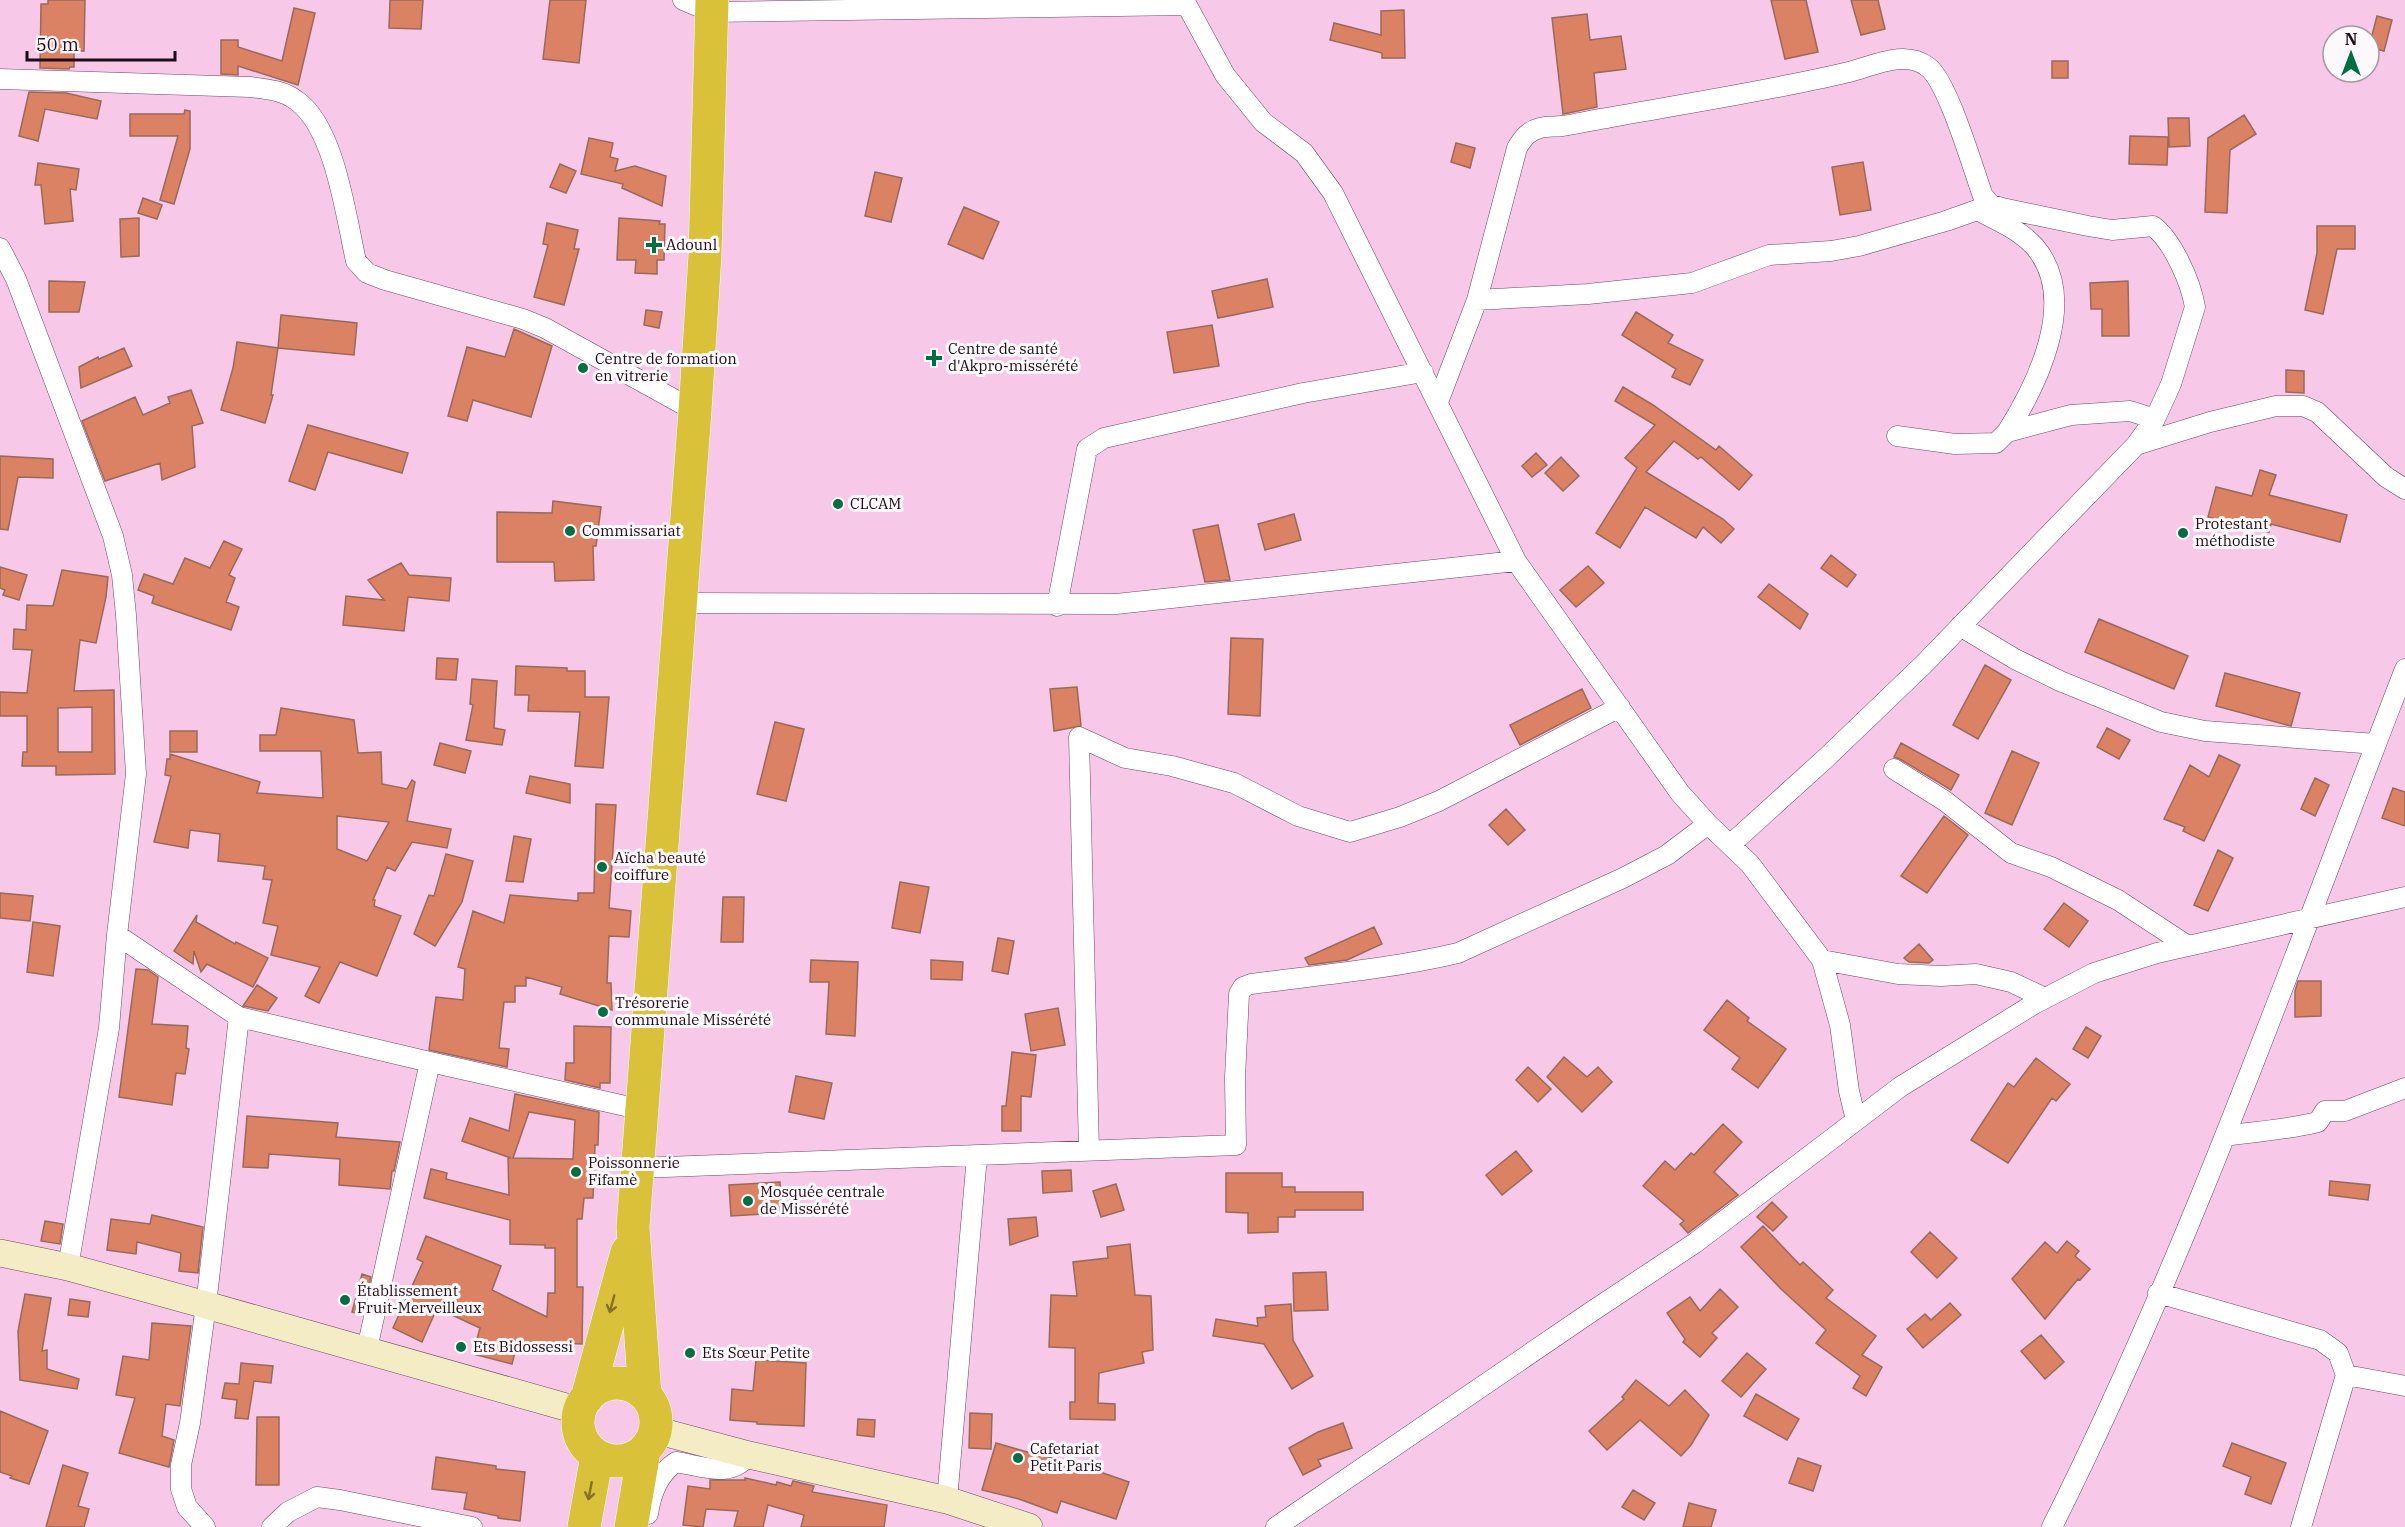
<svg xmlns="http://www.w3.org/2000/svg" width="2405" height="1527" viewBox="0 0 2405 1527" font-family="'IBM Plex Serif',serif">
<style>
.building{fill:#dc8264;stroke:#99695a;stroke-width:1.5;fill-rule:evenodd}
.lines{fill:none;stroke-linecap:round;stroke-linejoin:round}
.street-casing{stroke:#6f4863;stroke-width:21}
.secondary-casing{stroke:#6f4863;stroke-width:28}
.highway-casing{stroke:#fff;stroke-width:34}
.street{stroke:#fff;stroke-width:20}
.secondary{stroke:#f4ecc4;stroke-width:27}
.highway{stroke:#d9c139;stroke-width:33}
.oneway{stroke:#84702a}
.poi-dot{fill:#036d44;stroke:#fdf8fb;stroke-width:2}
.labels{text-anchor:middle;stroke-width:6;stroke-linejoin:round;paint-order:stroke}
.poi-label{font-size:15px;fill:#1d0d18;stroke:#fdf8fb;text-anchor:start}
</style>
<rect width="100%" height="100%" fill="#f7c8e7"/>
<path class="building" d="M48,0H85L84,51H74V67H70L69,69L40,68L41,4H48Z
M390,0H423L421,29L389,28Z
M550,0H586L579,63L543,59Z
M1771,0H1806L1818,52L1785,59Z
M1851,0H1878L1885,29L1861,35Z
M294,8L315,13L298,85L238,66V75L221,74V40H238V47L282,61Z
M1404,10L1405,58H1382V53L1330,40L1334,23L1381,35V11Z
M1587,14L1590,40L1621,36L1626,69L1594,73L1597,107L1563,114L1552,18Z
M2377,16L2392,20L2384,51L2369,47Z
M2052,61H2068V78H2052Z
M29,92L66,93L101,101L97,119L45,109L38,141L19,136Z
M185,110L190,111V149L174,204L160,200L178,136H130V114H184Z
M2244,115L2256,134L2230,150L2227,213L2205,212L2208,138Z
M2168,118H2189L2190,146L2169,147Z
M2130,136L2168,137L2167,165L2129,164Z
M589,138L613,143L610,157L618,159L615,171L635,166L666,176L662,206L622,188L623,184L581,174Z
M1456,143L1475,148L1470,168L1451,162Z
M1863,162L1871,210L1840,215L1832,167Z
M38,163L79,169L76,190L70,189L73,221L45,224L41,185H35Z
M560,164L576,171L566,193L550,187Z
M875,172L902,178L891,222L865,216Z
M143,198L162,205L157,219L138,213Z
M964,207L999,222L983,259L948,244Z
M139,218V256L121,257L120,219Z
M619,218L660,221L659,224H665L664,260H657V274L635,273L636,260H617Z
M547,223L578,230L574,249H579L564,305L534,297L548,245L543,244Z
M2317,226H2355V249H2337L2323,314L2305,310L2317,253Z
M1267,279L1273,307L1218,318L1212,291Z
M49,281L85,282L79,312H49Z
M2128,281L2129,336H2102V309H2091L2090,283Z
M646,310L662,312L659,328L644,325Z
M1636,312L1673,335L1668,343L1703,360L1690,385L1672,377L1676,369L1622,335Z
M281,315L357,323L354,355L278,348Z
M1212,325L1219,366L1174,373L1167,332Z
M514,329L552,346L531,417L473,400L467,421L448,416L467,347L505,357Z
M237,342L278,348L271,395H273L265,423L221,410L233,368Z
M124,348L132,366L81,388L79,367L98,357L99,359Z
M2286,370L2304,371V393L2286,392Z
M1623,387L1653,405L1716,450L1719,446L1752,475L1739,490L1701,457L1698,459L1674,441L1646,472L1723,519L1734,529L1721,543L1703,527L1696,538L1645,507L1620,548L1596,533L1637,468L1625,458L1655,425L1615,401Z
M191,390L203,423L192,426L195,467L162,480L160,463L105,481L82,421L135,397L143,415L170,403L168,397Z
M308,425L408,453L402,473L328,452L315,490L289,481Z
M1536,453L1547,465L1532,477L1522,466Z
M0,456L53,459V478L18,477L8,530L0,529Z
M1561,457L1579,476L1563,491L1545,473Z
M2260,470L2276,475L2269,495L2347,515L2340,542L2271,524L2269,532L2208,517L2216,487L2252,496Z
M553,501L601,507L596,546H593L594,580L555,581L554,562H497V512L552,513Z
M1294,514L1301,540L1265,550L1258,524Z
M1218,525L1230,580L1205,582L1193,530Z
M224,541L242,549L229,575L235,578L226,602L239,607L231,630L152,603L154,596L138,590L144,574L173,584L185,558L210,568Z
M1831,555L1856,575L1847,587L1821,568Z
M401,563L409,575L451,578L449,601L408,597L404,631L343,625L346,596L384,600L368,580Z
M1588,566L1604,583L1576,607L1560,590Z
M0,567L27,575L19,600L3,595L5,590L0,588Z
M62,570L108,577L106,597L96,643L80,640L74,691L114,690L115,774L56,775V766H22L23,752H27V716H0V692L27,693L32,650L13,649L14,629L26,630L27,605L53,606ZM92,707V752H58V708Z
M1769,584L1808,614L1800,629L1758,597Z
M2099,619L2188,656L2174,689L2085,652Z
M1231,638L1263,639L1260,716L1228,714Z
M437,658L458,659L456,680L436,679Z
M1985,665L2011,680L1978,739L1953,725Z
M516,666L567,668V671H585V697H609L603,768L575,766L580,712L528,711L529,695H515Z
M2225,673L2300,693L2291,726L2216,706Z
M472,679L497,681L494,728L505,730L502,745L466,740L473,705L470,704Z
M1077,687L1081,726L1054,731L1050,689Z
M1582,689L1591,708L1520,745L1510,725Z
M281,708L354,720L358,753L381,752L382,784L407,789L412,780L415,782L407,821L451,829L447,848L412,842L395,871L387,867L373,900H375L374,906L401,916L377,976L340,962L319,1003L305,996L320,967L271,955L278,926L263,923L272,880L263,879L265,866L218,861L220,834L190,830L188,848L154,842L171,776L165,775L167,759H170V754L260,782L257,793L323,798L321,751H260V735H276ZM337,816L389,822L367,861L337,849Z
M775,722L804,729L786,801L757,794Z
M2107,728L2130,740L2119,759L2097,747Z
M170,731H197V752H170Z
M440,743L471,751L465,773L434,765Z
M1901,743L1959,775L1951,790L1900,759L1894,757Z
M2012,751L2039,763L2012,825L1985,813Z
M2219,755L2240,765L2204,841L2183,831L2185,827L2164,819L2190,765L2209,777Z
M530,776L570,784V803L526,793Z
M2315,778L2329,785L2315,816L2301,809Z
M2393,788L2405,792V826L2382,818Z
M596,804L616,805L609,908L631,911L629,937L609,936L607,983H611L612,1010L560,994L562,987L526,977V986H515V1002H504L499,1048L509,1049L507,1067L429,1050L436,997L463,1000L465,969L458,967L473,911L504,923L510,895L578,901V893H594Z
M1506,809L1525,830L1508,845L1489,825Z
M1944,816L1968,835L1927,893L1901,876Z
M514,836L531,839L523,882L506,881Z
M2218,850L2233,858L2208,911L2194,905Z
M446,854L473,861L462,902L435,946L414,934L429,895L434,896Z
M900,882L929,887L920,933L892,928Z
M0,893L33,896L30,921L0,918Z
M723,897H744L743,942H721Z
M2064,903L2088,921L2069,947L2044,929Z
M197,915L196,922L235,944L236,942L268,958L253,987L207,964L201,972L194,951L193,964L174,951Z
M33,922L60,926L53,976L27,972Z
M1374,927L1382,944L1347,960L1309,965L1305,958Z
M998,938L1014,941L1008,974L992,971Z
M1919,944L1933,960L1929,963L1909,962L1904,958Z
M811,960L858,962L855,1036L826,1034L829,982H810Z
M931,960L963,962L962,980L931,979Z
M136,969L148,970L158,977L152,1024L188,1026L186,1048L189,1049L185,1074L176,1073L172,1105L119,1097Z
M2298,981H2321V1016L2295,1017V991Z
M257,985L277,998L268,1011L243,1006Z
M1727,1000L1749,1018L1747,1021L1786,1049L1758,1088L1732,1069L1740,1058L1704,1030Z
M1058,1008L1065,1045L1031,1051L1025,1014Z
M574,1026L611,1027L610,1083H600V1088L565,1080L566,1063H574Z
M2086,1027L2101,1036L2088,1058L2073,1049Z
M1012,1052L1036,1055L1031,1097L1021,1096V1131H1002V1106H1006Z
M1564,1057L1587,1077L1598,1067L1612,1082L1582,1112L1547,1077Z
M2036,1058L2070,1084L2056,1101L2052,1098L2008,1163L1971,1140L2008,1083L2014,1087Z
M1528,1067L1551,1089L1538,1102L1516,1080Z
M796,1076L832,1083L824,1119L789,1112Z
M515,1094L599,1112L598,1145H595L593,1198H584L582,1219H577V1287H583L582,1344L560,1343L559,1353L516,1348L512,1364L473,1354L480,1328L437,1308L422,1342L393,1328L423,1262L417,1259L426,1236L501,1266L492,1290L547,1317L548,1293H555V1248H545V1245L510,1244V1220L424,1198L431,1169L447,1173L446,1179L509,1195L508,1158H511L462,1141L470,1118L509,1131ZM529,1112L575,1120L573,1159L513,1158Z
M247,1116L338,1123L336,1137L400,1142L394,1171H392L390,1189L339,1185L340,1159L269,1154L268,1168L243,1167Z
M1723,1124L1742,1142L1714,1172L1738,1195L1688,1233L1680,1224L1684,1221L1643,1186L1665,1161L1675,1170L1691,1153L1694,1155Z
M1516,1151L1532,1171L1502,1195L1486,1175Z
M1071,1170L1072,1191L1043,1193L1042,1171Z
M1226,1173H1282V1187H1295V1192H1363V1210H1295V1217H1278V1232L1248,1233V1213L1226,1212Z
M2330,1181L2370,1185L2368,1200L2329,1195Z
M780,1182L782,1213L731,1216L729,1185Z
M1116,1184L1124,1210L1101,1217L1093,1191Z
M1772,1202L1787,1217L1773,1231L1757,1217Z
M152,1215L203,1227L198,1273L179,1271L181,1253L137,1242L136,1254L107,1250L111,1219L150,1224Z
M1036,1217L1038,1236L1010,1245L1008,1219Z
M45,1221L63,1224L60,1244L41,1241Z
M1763,1226L1800,1265L1803,1262L1833,1290L1826,1298L1876,1336L1862,1355L1882,1367L1866,1396L1853,1388L1860,1376L1816,1343L1826,1330L1781,1289L1741,1247Z
M1930,1232L1957,1258L1937,1278L1911,1252Z
M2067,1241L2079,1251L2075,1256L2090,1269L2080,1280L2078,1279L2045,1319L2012,1279L2045,1242L2057,1253Z
M1130,1244L1135,1295L1151,1296L1153,1350L1142,1352L1144,1363L1099,1373L1098,1403L1115,1404V1420L1070,1419V1402H1075V1348L1049,1347L1051,1295L1077,1296L1073,1262L1108,1258L1107,1247Z
M1326,1272L1328,1310L1294,1311L1293,1273Z
M362,1274L371,1277L362,1315L352,1312Z
M1720,1289L1738,1307L1712,1333L1717,1338L1700,1357L1683,1342L1685,1339L1667,1313L1690,1297L1700,1311Z
M25,1294L51,1298L42,1351L47,1350V1369L79,1379L77,1389L20,1380L18,1331Z
M70,1299L90,1302L88,1317L68,1315Z
M1950,1303L1961,1315L1923,1348L1907,1329L1925,1314L1931,1320Z
M1291,1304L1293,1340L1313,1376L1292,1389L1264,1344L1213,1336L1216,1319L1258,1326L1257,1318L1266,1317L1265,1306Z
M152,1323L191,1326L180,1406L166,1404L162,1436L174,1440L169,1467L119,1453L135,1398L116,1395L123,1356L149,1360Z
M2041,1335L2064,1362L2045,1379L2021,1351Z
M1747,1353L1766,1369L1741,1397L1722,1381Z
M756,1360L806,1363L804,1426L757,1424V1422L730,1420L732,1389L753,1391Z
M241,1363L273,1366L271,1383L254,1381L248,1419L235,1418L237,1400L222,1398L225,1383L239,1384Z
M1636,1380L1669,1406L1685,1390L1709,1415L1691,1445L1681,1456L1640,1420L1607,1450L1589,1431L1624,1399L1622,1397Z
M1756,1394L1799,1419L1787,1440L1744,1416Z
M0,1411L48,1431L29,1484L10,1478L12,1476L0,1472Z
M970,1413L992,1414L991,1449L969,1448Z
M257,1417H279V1485H256Z
M858,1419L875,1420L874,1437L857,1435Z
M1343,1423L1352,1448L1318,1460L1321,1466L1303,1475L1289,1448L1318,1432Z
M996,1443L1041,1456V1454L1076,1467L1077,1464L1129,1482L1116,1519L1061,1501L1057,1513L1019,1499L982,1490Z
M2232,1443L2286,1463L2271,1504L2245,1494L2251,1477L2223,1466Z
M436,1457L496,1466V1469L525,1472L520,1521L498,1518V1516L464,1509L467,1493L432,1489Z
M1798,1458L1821,1466L1813,1491L1789,1483Z
M63,1465L88,1473L78,1506L89,1509L84,1527H46Z
M745,1478L776,1485L777,1482L791,1486L793,1481L814,1486L812,1492L887,1505L884,1527H801L804,1515L768,1505L763,1527H734L738,1511L706,1509L703,1527L683,1525L688,1486L710,1489V1480H745Z
M1633,1490L1655,1503L1644,1520L1622,1507Z
M1689,1503L1716,1510L1711,1527H1683Z"/>
<g class="lines">
<g class="street-casing">
<path id="street" d="M683,0L712,12L1186,5
M1184,0L1225,75L1263,122L1304,153L1333,193L1516,561L1680,793L1708,824L1750,864L1822,960L1840,1025L1849,1091L1856,1120
M0,79L250,87C266,89 283,90 297,101C335,128 346,217 356,261L367,273L385,280L523,319L545,328L695,411
M1977,210C1996,220 2020,230 2035,247C2079,299 2038,383 2007,432
M0,248L16,279L113,536L122,575L126,615L136,774L117,935L109,1028L68,1267
M1477,300L1588,294L1692,283L1769,255L1831,251L1859,246L1946,221L1991,205
M1438,402L1477,300L1517,148C1523,138 1528,131 1540,128C1547,126 1555,127 1562,126C1577,124 1592,120 1607,118C1688,103 1769,91 1849,72C1873,66 1905,49 1928,67C1948,82 1973,169 1983,196L1991,205L2002,208L2088,226L2112,230L2153,226C2173,241 2191,283 2195,307L2171,384L2155,419L2136,445L1924,664L1826,758L1730,845
M1897,436L1955,444L1996,443L2007,432L2071,415L2130,411L2155,419
M2136,445L2210,422L2276,406H2303L2317,412L2386,477L2405,489
M681,603L1116,604L1516,561
M1057,606L1087,449L1104,438L1303,393L1423,372
M1960,626L2015,659L2060,681L2161,722L2205,731L2376,744
M1894,769L1945,801L2011,853L2051,867L2118,900L2188,946
M117,935L239,1017L430,1062L643,1110
M1822,960L1898,974L1941,976L1976,974L2011,982L2045,998
M2225,1136C2257,1131 2286,1130 2318,1122L2325,1111H2345L2405,1088
M1089,1151L1079,737L1125,758L1172,766L1234,783L1298,816L1350,832L1400,817L1439,801L1620,707
M639,1168L1236,1145L1235,1078L1239,994L1243,987L1251,984C1320,975 1390,969 1458,953L1623,878L1667,855L1708,824
M2158,1293L2320,1340L2338,1353L2346,1375L2301,1527
M367,1349L430,1062
M2346,1375L2405,1386
M947,1500L977,1156
M648,1514C651,1493 658,1474 676,1462C703,1466 730,1479 749,1455
M205,1527L187,1507L181,1489V1465L190,1423L206,1305L239,1017
M272,1527L288,1512L317,1497L340,1500L472,1527
M1276,1527L1591,1312L1695,1243L1900,1087L2034,1004L2094,973L2157,953L2405,897
M2052,1527C2190,1251 2293,957 2405,669"/>
</g>
<g class="secondary-casing">
<path id="secondary" d="M0,1253L68,1267L206,1305L580,1411
M655,1430L749,1455L947,1500L1029,1527"/>
</g>
<g class="highway-casing">
<path id="highway" d="M578 1422a39 39 0 1 1 78 0a39 39 0 1 1-78 0Z
M645,1395L633,1227L695,411L705,255L712,0
M587,1398L627,1252
M584,1527L597,1456
M631,1527L644,1451"/>
</g>
<use href="#street" class="street"/>
<use href="#secondary" class="secondary"/>
<use href="#highway" class="highway"/>
</g>
<defs><path id="oneway-shaft" d="M-6 0H5M1.5-3L5.5 0L1.5 3" fill="none" stroke-width="1.6" stroke-linecap="round" stroke-linejoin="round" transform="scale(1.5)"/></defs>
<g class="oneway">
<use href="#oneway-shaft" transform="translate(612 1304) rotate(105)"/>
<use href="#oneway-shaft" transform="translate(590 1491) rotate(101)"/>
</g>
<g class="poi-dot">
<path d="M651 236h6v6h6v6h-6v6h-6v-6h-6v-6h6z"/>
<path d="M931 349h6v6h6v6h-6v6h-6v-6h-6v-6h6z"/>
<circle cx="583" cy="368" r="6"/>
<circle cx="838" cy="504" r="6"/>
<circle cx="570" cy="531" r="6"/>
<circle cx="2183" cy="533" r="6"/>
<circle cx="602" cy="867" r="6"/>
<circle cx="603" cy="1012" r="6"/>
<circle cx="576" cy="1172" r="6"/>
<circle cx="748" cy="1201" r="6"/>
<circle cx="345" cy="1300" r="6"/>
<circle cx="461" cy="1347" r="6"/>
<circle cx="690" cy="1353" r="6"/>
<circle cx="1018" cy="1458" r="6"/>
</g>
<g class="labels">
<g class="poi-label">
<text x="666" y="250">Adounl</text>
<text x="948" y="354">Centre de santé<tspan x="948" dy="17">d'Akpro-missérété</tspan></text>
<text x="595" y="364">Centre de formation<tspan x="595" dy="17">en vitrerie</tspan></text>
<text x="850" y="509">CLCAM</text>
<text x="2195" y="529">Protestant<tspan x="2195" dy="17">méthodiste</tspan></text>
<text x="582" y="536">Commissariat</text>
<text x="614" y="863">Aïcha beauté<tspan x="614" dy="17">coiffure</tspan></text>
<text x="615" y="1008">Trésorerie<tspan x="615" dy="17">communale Missérété</tspan></text>
<text x="588" y="1168">Poissonnerie<tspan x="588" dy="17">Fifamè</tspan></text>
<text x="760" y="1197">Mosquée centrale<tspan x="760" dy="17">de Missérété</tspan></text>
<text x="357" y="1296">Établissement<tspan x="357" dy="17">Fruit-Merveilleux</tspan></text>
<text x="473" y="1352">Ets Bidossessi</text>
<text x="702" y="1358">Ets Sœur Petite</text>
<text x="1030" y="1454">Cafetariat<tspan x="1030" dy="17">Petit Paris</tspan></text>
</g>
</g>
<g transform="translate(2351 54)"><circle r="28" fill="#fdf8fb" stroke="#a39aa0" stroke-width="1.5"/>
<path d="M0-4.5L10 22L0 15L-10 22Z" fill="#036d44"/>
<text y="-9" font-size="16" font-weight="bold" text-anchor="middle" fill="#1d0d18">N</text>
</g>
<path d="M27 51v9h148v-9" fill="none" stroke="#1d0d18" stroke-width="3"/>
<text x="36" y="51" font-size="18" fill="#1d0d18" stroke="#fdf8fb" stroke-width="4.5" paint-order="stroke">50 m</text>
</svg>
